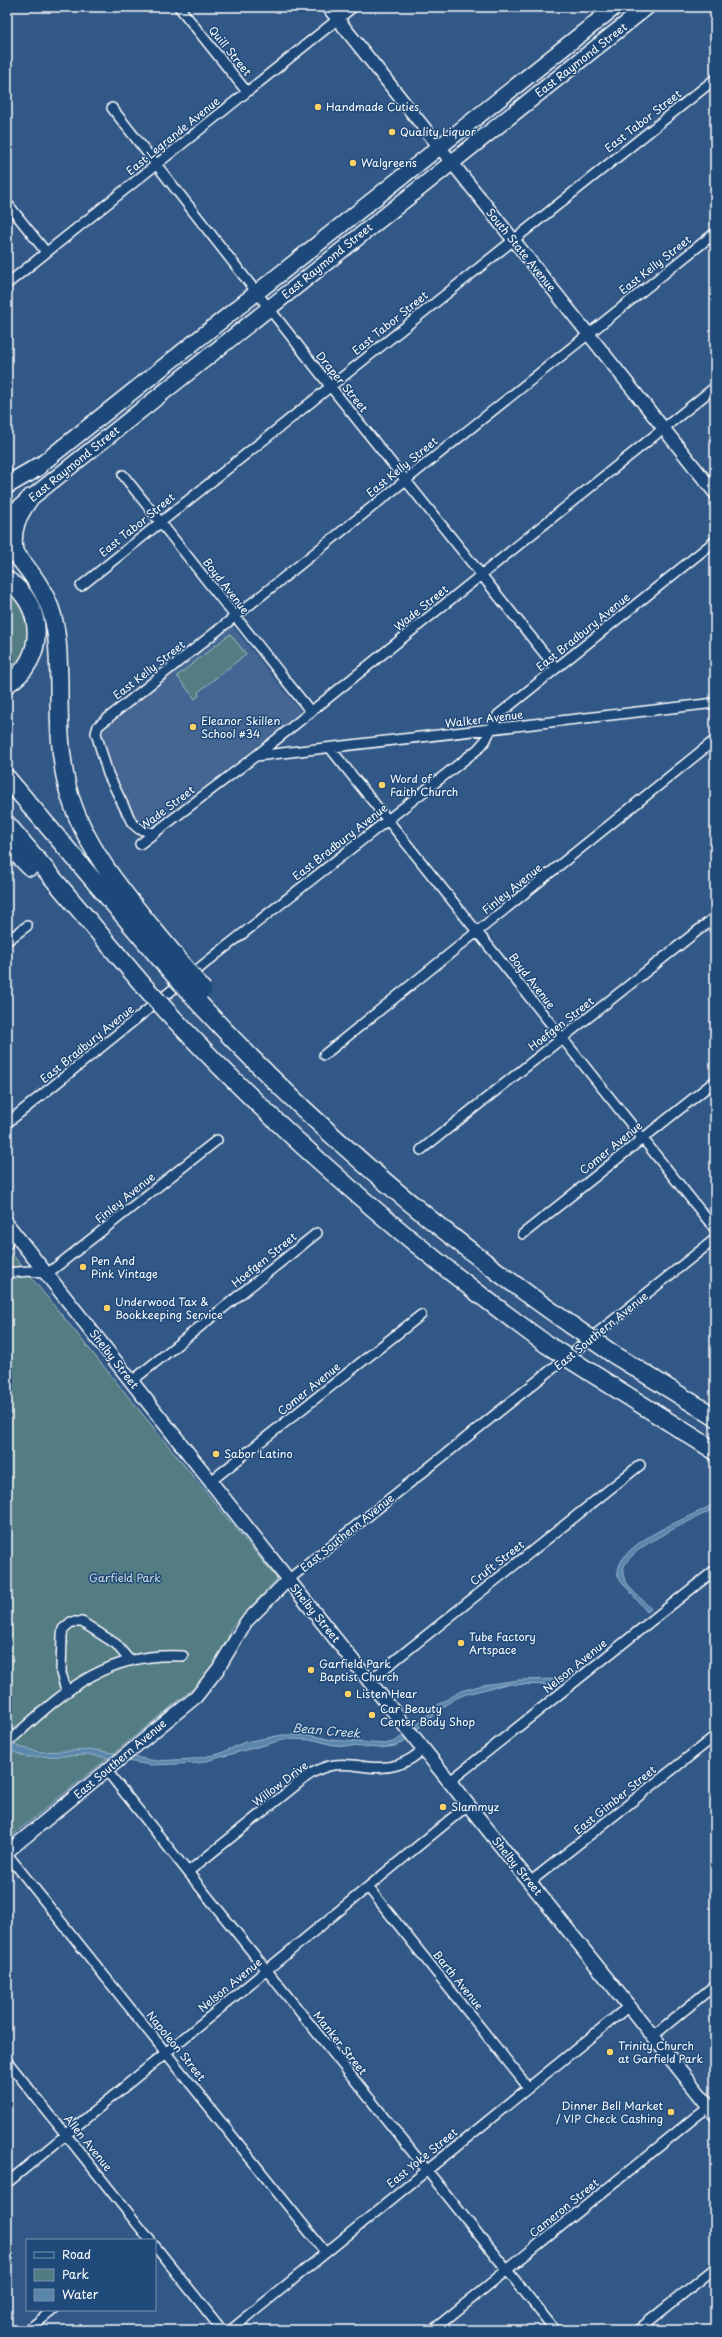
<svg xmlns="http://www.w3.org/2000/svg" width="722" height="2337" viewBox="0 0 722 2337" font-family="'Playpen Sans',sans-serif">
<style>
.built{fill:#446693}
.green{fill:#527c83;stroke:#a8bec1}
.water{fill:#5a86ac;stroke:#9cb6cd}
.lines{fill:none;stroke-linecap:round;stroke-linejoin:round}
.minor-casing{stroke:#fff;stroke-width:12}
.tertiary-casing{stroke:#fff;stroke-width:15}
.secondary-casing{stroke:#fff;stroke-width:16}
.primary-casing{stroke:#fff;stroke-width:18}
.motorway-casing{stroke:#fff;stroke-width:20}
.minor{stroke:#1f4a7a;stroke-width:9}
.tertiary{stroke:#1f4a7a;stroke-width:12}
.secondary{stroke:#1f4a7a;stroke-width:13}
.primary{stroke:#1f4a7a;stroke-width:15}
.motorway{stroke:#1f4a7a;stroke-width:17}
.motorway-bridge-casing{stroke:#fff;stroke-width:20;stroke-linecap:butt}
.motorway-bridge{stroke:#1f4a7a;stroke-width:17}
.poi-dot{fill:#ffd166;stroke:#1f4a7a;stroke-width:1.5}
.labels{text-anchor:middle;stroke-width:3;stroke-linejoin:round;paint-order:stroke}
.street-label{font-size:11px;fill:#fff;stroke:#1f4a7a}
.poi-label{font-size:11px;fill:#fff;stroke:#1f4a7a;text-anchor:start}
.park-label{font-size:11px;fill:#d4dee0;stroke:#1f4a7a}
.water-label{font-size:12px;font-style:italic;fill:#d6e1ea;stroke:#1f4a7a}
</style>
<rect width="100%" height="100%" fill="#325887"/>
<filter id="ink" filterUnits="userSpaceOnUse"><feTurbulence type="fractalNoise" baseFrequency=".025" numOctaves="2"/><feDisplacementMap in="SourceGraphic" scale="8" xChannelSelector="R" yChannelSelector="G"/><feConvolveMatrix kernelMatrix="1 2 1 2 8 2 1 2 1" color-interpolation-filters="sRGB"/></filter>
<g filter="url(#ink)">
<path class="built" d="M232,626L301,712L152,828H145L133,818L106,760L103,731L106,724Z"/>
<path class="green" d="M7,586L31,618C29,647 29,656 7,677Z
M230,634L246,654L198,692L199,696L195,699L177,676Z
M7,1248L277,1579L231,1628L222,1656L199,1684L7,1840Z"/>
<path class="water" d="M715,1503V1508C697,1519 619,1549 623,1574C625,1587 643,1599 651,1609L647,1612L618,1577C613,1542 692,1518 715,1503Z
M563,1679L556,1685L507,1684L466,1694L454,1699L437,1712L403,1742L395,1746L381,1748L333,1745L315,1740L286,1739L199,1763L151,1765L91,1755L26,1757L7,1749V1741L19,1747L39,1752L96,1750L156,1761L192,1759L219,1754L245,1742L282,1735H311L331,1740L385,1744L396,1741L418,1724L439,1704L461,1691L483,1685L519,1680Z"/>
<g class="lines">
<g class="minor-casing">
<path id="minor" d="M179,7L247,92
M112,108L330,386L556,668
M7,203L46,252
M7,284L353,7
M123,475L311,712
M81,586L715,79
M330,748L715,1229
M256,756L715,703
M154,833L139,829L132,823L108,774L96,733L98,726L715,233
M140,844L257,755L715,387
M7,941L27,926
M324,1055L715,740
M7,1123L218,953L478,749L485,741L498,715L715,541
M421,1150L715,917
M523,1234L715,1081
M7,1244L10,1227
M7,1273L30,1271L47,1274L217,1140
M132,1381L317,1233
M211,1481L421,1315
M288,1580L715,1239
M369,1681L640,1465
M66,1690L61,1673L62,1636L63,1629L71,1622H82L116,1644L130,1661
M7,1743C62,1694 103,1651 183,1656
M107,1771L555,2330
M449,1782L715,1570
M7,1854L325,2252
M188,1872L306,1777C342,1751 364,1775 397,1765C408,1762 415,1756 424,1749
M530,1882L715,1736
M368,1887L528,2087
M653,2036L715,1985
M7,2061L150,2240
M7,2183L468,1805
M155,2246L222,2330
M28,2330L53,2310
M231,2330L629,2006
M433,2330L699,2114L706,2109L713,2111
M638,2330L715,2268"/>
</g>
<g class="tertiary-casing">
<path id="tertiary" d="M328,7L715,493
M7,1852L196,1697L218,1669L246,1622L288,1580"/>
</g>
<g class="secondary-casing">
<path id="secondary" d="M7,1224L298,1592L715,2114"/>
</g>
<g class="primary-casing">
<path id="primary" d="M29,474L615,7
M7,517L647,7"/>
</g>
<g class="motorway-casing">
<path id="motorway" d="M7,485L38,467
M7,543C23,563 41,583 50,608C59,633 58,658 59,683C59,718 59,752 67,786C84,853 135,906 177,958
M14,551C11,529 17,516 30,498
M7,580C45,604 47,660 7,684
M7,778L167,967
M7,824L143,985
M7,844L30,867
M197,1001C309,1123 435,1230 571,1325
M174,1019C288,1140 412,1247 546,1344
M613,1354L715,1417
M590,1372L715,1451"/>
</g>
<use href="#minor" class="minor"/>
<use href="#tertiary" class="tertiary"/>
<use href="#secondary" class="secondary"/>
<use href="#primary" class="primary"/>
<use href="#motorway" class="motorway"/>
<g class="motorway-bridge-casing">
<path id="motorway-bridge" d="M177,958L203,990
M167,967L197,1001
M143,985L174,1019
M571,1325L613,1354
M546,1344L590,1372"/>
</g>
<use href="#motorway-bridge" class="motorway-bridge"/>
</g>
</g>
<g class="poi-dot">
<circle cx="318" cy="107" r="4"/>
<circle cx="392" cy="132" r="4"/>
<circle cx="353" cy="163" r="4"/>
<circle cx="193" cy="727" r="4"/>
<circle cx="382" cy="785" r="4"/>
<circle cx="83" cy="1267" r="4"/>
<circle cx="107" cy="1308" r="4"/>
<circle cx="216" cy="1454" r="4"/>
<circle cx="461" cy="1643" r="4"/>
<circle cx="311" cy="1670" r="4"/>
<circle cx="348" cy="1694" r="4"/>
<circle cx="372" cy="1715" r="4"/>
<circle cx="443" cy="1807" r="4"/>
<circle cx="610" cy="2052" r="4"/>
<circle cx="671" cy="2112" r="4"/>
</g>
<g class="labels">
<g class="street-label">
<text transform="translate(230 51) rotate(51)" y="4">Quill Street</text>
<text transform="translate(581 60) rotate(-38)" y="4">East Raymond Street</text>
<text transform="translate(643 121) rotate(-38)" y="4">East Tabor Street</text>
<text transform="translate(173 136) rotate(-39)" y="4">East Legrande Avenue</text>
<text transform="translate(521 250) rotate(51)" y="4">South State Avenue</text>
<text transform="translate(327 261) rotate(-39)" y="4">East Raymond Street</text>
<text transform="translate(655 265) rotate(-38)" y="4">East Kelly Street</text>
<text transform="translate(390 323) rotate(-39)" y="4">East Tabor Street</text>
<text transform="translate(342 382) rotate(51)" y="4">Draper Street</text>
<text transform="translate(74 464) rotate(-39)" y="4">East Raymond Street</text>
<text transform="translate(402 467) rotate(-39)" y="4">East Kelly Street</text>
<text transform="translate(137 525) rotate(-39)" y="4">East Tabor Street</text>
<text transform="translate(226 586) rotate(52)" y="4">Boyd Avenue</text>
<text transform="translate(421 608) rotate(-39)" y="4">Wade Street</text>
<text transform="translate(583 632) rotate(-39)" y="4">East Bradbury Avenue</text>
<text transform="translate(149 670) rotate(-38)" y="4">East Kelly Street</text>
<text transform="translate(484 719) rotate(-7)" y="4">Walker Avenue</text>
<text transform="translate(167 808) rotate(-37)" y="4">Wade Street</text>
<text transform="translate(340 842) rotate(-38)" y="4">East Bradbury Avenue</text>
<text transform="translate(512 889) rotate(-39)" y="4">Finley Avenue</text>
<text transform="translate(532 981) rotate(52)" y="4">Boyd Avenue</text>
<text transform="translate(561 1024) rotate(-38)" y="4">Hoefgen Street</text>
<text transform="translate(87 1044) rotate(-39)" y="4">East Bradbury Avenue</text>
<text transform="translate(611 1148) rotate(-39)" y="4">Comer Avenue</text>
<text transform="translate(125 1198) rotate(-39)" y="4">Finley Avenue</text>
<text transform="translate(264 1260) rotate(-39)" y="4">Hoefgen Street</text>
<text transform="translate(601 1331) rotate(-39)" y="4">East Southern Avenue</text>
<text transform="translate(114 1359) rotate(52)" y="4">Shelby Street</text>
<text transform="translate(309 1389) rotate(-39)" y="4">Comer Avenue</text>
<text transform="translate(347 1533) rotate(-39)" y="4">East Southern Avenue</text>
<text transform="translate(497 1563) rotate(-38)" y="4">Cruft Street</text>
<text transform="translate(315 1613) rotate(51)" y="4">Shelby Street</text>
<text transform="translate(575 1666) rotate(-39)" y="4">Nelson Avenue</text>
<text transform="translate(120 1759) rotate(-40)" y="4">East Southern Avenue</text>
<text transform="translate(280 1784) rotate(-37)" y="4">Willow Drive</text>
<text transform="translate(615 1800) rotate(-39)" y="4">East Gimber Street</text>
<text transform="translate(517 1866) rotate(51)" y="4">Shelby Street</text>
<text transform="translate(458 1980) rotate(51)" y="4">Barth Avenue</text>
<text transform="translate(230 1985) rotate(-39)" y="4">Nelson Avenue</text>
<text transform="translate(340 2043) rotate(51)" y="4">Manker Street</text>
<text transform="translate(176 2046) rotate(51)" y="4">Napoleon Street</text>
<text transform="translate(88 2143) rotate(51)" y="4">Allen Avenue</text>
<text transform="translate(422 2158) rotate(-39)" y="4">East Yoke Street</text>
<text transform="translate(564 2208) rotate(-39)" y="4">Cameron Street</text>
</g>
<g class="poi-label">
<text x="326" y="111">Handmade Cuties</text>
<text x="400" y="136">Quality Liquor</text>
<text x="361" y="167">Walgreens</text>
<text x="201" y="725">Eleanor Skillen<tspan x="201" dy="13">School #34</tspan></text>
<text x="390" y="783">Word of<tspan x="390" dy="13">Faith Church</tspan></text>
<text x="91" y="1265">Pen And<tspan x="91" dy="13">Pink Vintage</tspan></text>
<text x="115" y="1306">Underwood Tax &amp;<tspan x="115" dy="13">Bookkeeping Service</tspan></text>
<text x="224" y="1458">Sabor Latino</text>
<text x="469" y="1641">Tube Factory<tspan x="469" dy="13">Artspace</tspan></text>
<text x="319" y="1668">Garfield Park<tspan x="319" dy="13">Baptist Church</tspan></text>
<text x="356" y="1698">Listen Hear</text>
<text x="380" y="1713">Car Beauty<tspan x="380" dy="13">Center Body Shop</tspan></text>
<text x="451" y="1811">Slammyz</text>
<text x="618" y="2050">Trinity Church<tspan x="618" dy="13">at Garfield Park</tspan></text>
<text x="663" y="2110" text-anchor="end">Dinner Bell Market<tspan x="663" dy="13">/ VIP Check Cashing</tspan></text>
</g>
<g class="park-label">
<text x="125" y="1582">Garfield Park</text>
</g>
<g class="water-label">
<text transform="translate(326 1731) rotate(5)" y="4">Bean Creek</text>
</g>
</g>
<rect width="722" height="2337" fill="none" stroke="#1f4a7a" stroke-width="24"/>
<rect x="12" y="12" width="698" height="2313" fill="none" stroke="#fff" stroke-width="1.5" filter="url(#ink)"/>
<rect x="26" y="2239" width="130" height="72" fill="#1f4a7a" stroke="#7992af"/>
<rect x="34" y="2252" width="20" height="6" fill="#1f4a7a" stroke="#7992af"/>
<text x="62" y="2259" font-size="12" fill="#ffffff">Road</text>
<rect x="34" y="2269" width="20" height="12" fill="#527c83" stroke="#7992af"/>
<text x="62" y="2279" font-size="12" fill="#ffffff">Park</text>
<rect x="34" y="2289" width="20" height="12" fill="#5a86ac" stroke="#7992af"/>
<text x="62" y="2299" font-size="12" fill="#ffffff">Water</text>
</svg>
